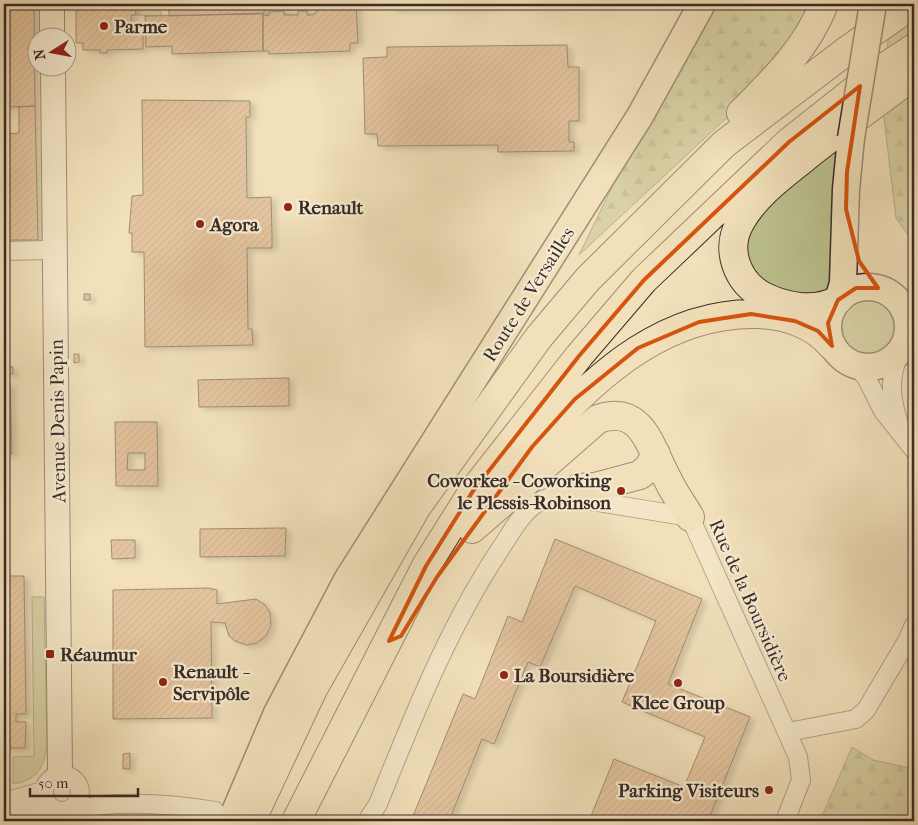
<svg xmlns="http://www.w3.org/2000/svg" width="918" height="825" viewBox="0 0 918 825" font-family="'IM FELL French Canon',serif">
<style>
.green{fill:#bcc28f;stroke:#7a765a}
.forest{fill:url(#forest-firs);stroke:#7a765a}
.building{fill:url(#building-hatch);stroke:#392b26;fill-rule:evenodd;filter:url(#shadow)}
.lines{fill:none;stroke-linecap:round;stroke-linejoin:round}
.street-casing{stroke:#67584b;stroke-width:20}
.secondary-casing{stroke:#392b26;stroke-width:26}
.primary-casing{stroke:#392b26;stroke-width:29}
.highway-casing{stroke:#392b26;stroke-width:30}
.street{stroke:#f6ebd2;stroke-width:18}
.secondary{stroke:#f6ebd2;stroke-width:24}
.primary{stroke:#f1e0ba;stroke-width:26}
.highway{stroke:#f1e0ba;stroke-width:28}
.primary-bridge-casing{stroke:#392b26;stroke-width:29;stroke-linecap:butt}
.primary-bridge{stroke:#f1e0ba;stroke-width:26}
.marked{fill:none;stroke:#d6540f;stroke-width:4;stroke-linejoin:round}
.poi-dot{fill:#8f2418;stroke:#f6ebd2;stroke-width:2}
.labels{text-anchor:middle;stroke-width:4.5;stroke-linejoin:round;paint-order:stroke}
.poi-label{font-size:19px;font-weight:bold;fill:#392b26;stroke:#f6ebd2;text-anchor:start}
.street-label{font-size:19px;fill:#392b26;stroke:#f6ebd2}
</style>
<defs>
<pattern id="forest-firs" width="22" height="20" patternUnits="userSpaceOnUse" patternTransform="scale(1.25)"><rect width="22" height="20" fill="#bcc28f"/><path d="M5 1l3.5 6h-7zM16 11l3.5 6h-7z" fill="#9a9e75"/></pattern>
<pattern id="building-hatch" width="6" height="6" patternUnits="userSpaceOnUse" patternTransform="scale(1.25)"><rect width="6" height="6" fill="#d8a57e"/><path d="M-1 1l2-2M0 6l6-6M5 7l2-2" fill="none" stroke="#b08767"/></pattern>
<filter id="shadow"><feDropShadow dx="5" dy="3" stdDeviation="2.5" flood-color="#0004"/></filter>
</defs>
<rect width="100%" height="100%" fill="#f1e0ba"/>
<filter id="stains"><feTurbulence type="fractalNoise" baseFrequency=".004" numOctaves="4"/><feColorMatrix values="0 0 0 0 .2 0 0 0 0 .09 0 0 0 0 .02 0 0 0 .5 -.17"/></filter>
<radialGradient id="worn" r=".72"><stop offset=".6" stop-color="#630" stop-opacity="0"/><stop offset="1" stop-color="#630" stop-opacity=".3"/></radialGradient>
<path class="green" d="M118,4H152L161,12V16L136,15L135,5H124L123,9H118Z
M264,4H314L317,11L313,15H284V11L269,12V15L263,16Z
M827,152L841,153L832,290L809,299L774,288L761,280L751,270L746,257L748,230L756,216Z
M839 327a29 29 0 1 1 58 0a29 29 0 1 1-58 0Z
M32,597H44L47,746C44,768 37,780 13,784V757L34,756Z"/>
<path class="forest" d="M714,4H813L806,20L733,112L579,255L616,179Z
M893,4H914V243L896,218L881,93Z
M852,747L873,760L914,769V821H820Z"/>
<path class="building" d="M4,4H34L35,106L4,107V69H8V64H5L7,40L6,32H4Z
M76,4H118V9H123V5H135L136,15H131L132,33H143V49L107,50V53H100V50H83V43H76Z
M169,4H264V13L169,16Z
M314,4H358H356L358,43H350V51L269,54V51H263V16L269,15V12L284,11V15H298V11H307V15H313L317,11Z
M391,4H564V6L391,9Z
M263,14V51L172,54V46L146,47L145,16Z
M567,45L568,67H579V121H569V142H574V151L498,152V145L378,146L377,134H365L363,58L387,57V47Z
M142,100L250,101V117H246L247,198L271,197L272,234V248H247L248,329H252L253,345L145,347L144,252H132V233H129L132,196L143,195Z
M35,106L38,240H4V134L19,133V107Z
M84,294H90V300H84Z
M74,354H79V362L74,363Z
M4,367H13V374H4Z
M289,378V406L199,407L198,380Z
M4,383H10L12,454L4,455Z
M115,422H157L158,486H116ZM128,453H145V470H127Z
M286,528L285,556L200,557V529Z
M555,539L702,599L668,684L750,717L708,821H589L614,759L684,787L705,737L622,702L656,621L575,586L540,667L528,662L494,744L482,739L449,821H411L463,694L475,699L508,616L522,622Z
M111,540H135V558L112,559Z
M4,576H24L26,714H16V722H26L25,748H4Z
M208,588L217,590V604L256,599L265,605L270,613L271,625L266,636L257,643L247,645L235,641L229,636L225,623L211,622L212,718L113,719V590Z
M130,753V769H123V754Z"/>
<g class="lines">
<g class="street-casing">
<path id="street" d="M4,251L47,250
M854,365L866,377L883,411L914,450
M899,424C889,393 889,374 903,345
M788,732L856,719L866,710L907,641L914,625
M44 793a18 18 0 1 1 36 0a18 18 0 1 1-36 0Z
M4,802L43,791
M72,808C84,810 91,806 103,805C139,802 179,805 215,811
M4,809L21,812L55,810
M367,821L378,804C413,717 447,630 499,551C510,535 520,514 537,503C548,496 560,494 573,498L690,517L798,757L801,780L785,821"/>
</g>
<g class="secondary-casing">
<path id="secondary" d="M52,4V38
M53,68L60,774"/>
</g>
<g class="primary-casing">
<path id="primary" d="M828 327a40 40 0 1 1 80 0a40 40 0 1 1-80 0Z
M838,300L843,283L846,189L851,138
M231,821L277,713L347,580L640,116L702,4"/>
</g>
<g class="highway-casing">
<path id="highway" d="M741,113C774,80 807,48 824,4
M838,300C816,312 788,308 765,297C737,283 724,249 741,221C755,196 781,177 802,160C839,130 877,103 914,75
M501,486C513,468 528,452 542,436C598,373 667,312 757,314C785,315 814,324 832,346
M563,495L578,488L595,487L640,475L649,467L656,454
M472,529L598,419C644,403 651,451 668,480C674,493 683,505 690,517
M251,821L313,689L416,508L539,337L588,279L724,144L849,49L913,4
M296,821L426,566L473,491L579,356L644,280L789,142L880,70L914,48"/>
</g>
<use href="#street" class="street"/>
<use href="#secondary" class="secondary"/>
<use href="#primary" class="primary"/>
<use href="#highway" class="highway"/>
<g class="primary-bridge-casing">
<path id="primary-bridge" d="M851,138L873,4"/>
</g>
<use href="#primary-bridge" class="primary-bridge"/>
</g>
<path d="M0 0H918V825H0ZM860,86L847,172L846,209L859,261L878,288H856L838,300L828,323L832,346L818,331L795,321L751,314L699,322L638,348L575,399L532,447L437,577L401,636L389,641L426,566L473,491L579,356L644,280L789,142Z" fill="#f1e0ba" fill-opacity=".55" fill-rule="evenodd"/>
<path class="marked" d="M860,86L847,172L846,209L859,261L878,288H856L838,300L828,323L832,346L818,331L795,321L751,314L699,322L638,348L575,399L532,447L437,577L401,636L389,641L426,566L473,491L579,356L644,280L789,142Z"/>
<g class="poi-dot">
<circle cx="104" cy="26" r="5"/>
<circle cx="288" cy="207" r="5"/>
<circle cx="200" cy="224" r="5"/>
<circle cx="621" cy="491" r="5"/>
<rect x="45" y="649" width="10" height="10" rx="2.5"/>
<circle cx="504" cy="675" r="5"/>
<circle cx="163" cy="682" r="5"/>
<circle cx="678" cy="683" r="5"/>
<circle cx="769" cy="790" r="5"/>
</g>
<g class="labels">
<g class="poi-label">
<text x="114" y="33">Parme</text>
<text x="298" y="214">Renault</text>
<text x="210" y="231">Agora</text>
<text x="611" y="487" text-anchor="end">Coworkea - Coworking<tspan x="611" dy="22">le Plessis-Robinson</tspan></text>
<text x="60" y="661">Réaumur</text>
<text x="173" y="678">Renault -<tspan x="173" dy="22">Servipôle</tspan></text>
<text x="514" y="682">La Boursidière</text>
<text x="678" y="709" text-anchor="middle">Klee Group</text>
<text x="759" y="797" text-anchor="end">Parking Visiteurs</text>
</g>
<g class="street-label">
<text transform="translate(528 294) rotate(-58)" y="7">Route de Versailles</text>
<text transform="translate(57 421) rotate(-91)" y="7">Avenue Denis Papin</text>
<text transform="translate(751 600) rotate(66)" y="7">Rue de la Boursidière</text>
</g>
</g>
<rect width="918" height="825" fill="none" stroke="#f1e0ba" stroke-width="20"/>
<rect x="5" y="5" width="908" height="815" fill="none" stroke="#392b26" stroke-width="2.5"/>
<rect x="10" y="10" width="898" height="805" fill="none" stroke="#392b26"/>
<g transform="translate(52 52) rotate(259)"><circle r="24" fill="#f6ebd2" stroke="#aa9e8d"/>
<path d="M0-4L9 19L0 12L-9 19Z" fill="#8f2418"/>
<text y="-8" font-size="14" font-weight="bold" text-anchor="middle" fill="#392b26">N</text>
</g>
<path d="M30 788v8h108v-8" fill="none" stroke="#392b26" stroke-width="2.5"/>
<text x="38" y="788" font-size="15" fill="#392b26" stroke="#f6ebd2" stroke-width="4" paint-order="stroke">50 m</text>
<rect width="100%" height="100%" filter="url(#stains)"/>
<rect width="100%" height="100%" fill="url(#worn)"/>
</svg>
